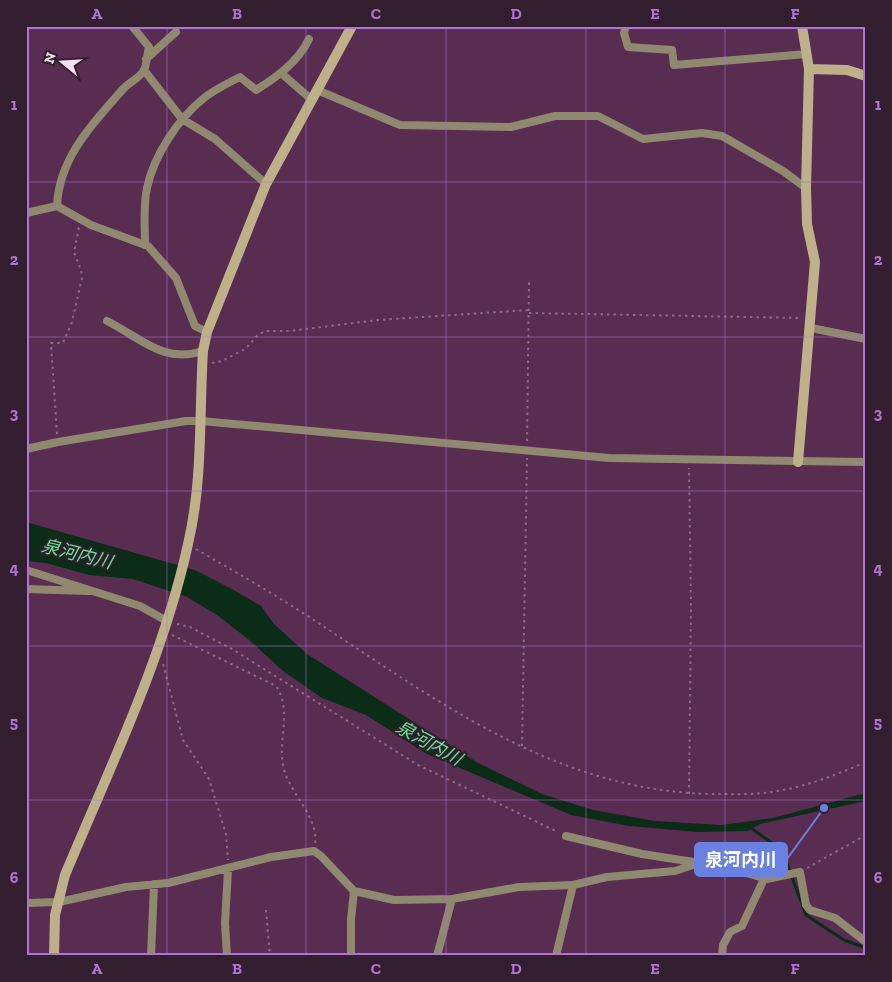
<svg xmlns="http://www.w3.org/2000/svg" width="892" height="982" viewBox="0 0 892 982" font-family="'Zilla Slab','Noto Sans JP',serif">
<style>
.water{fill:#0b2c17}
.lines{fill:none;stroke-linecap:round;stroke-linejoin:round}
.stream{stroke:#0b2c17;stroke-width:3}
.path{stroke:#8f6a89;stroke-width:2;stroke-dasharray:2.5 4;stroke-linecap:butt}
.street{stroke:#90886f;stroke-width:8}
.secondary{stroke:#beb189;stroke-width:10}
.grid{fill:none;stroke:#ae74d5;stroke-width:1;stroke-opacity:0.55}
.labels{text-anchor:middle;stroke-width:4;stroke-linejoin:round;paint-order:stroke}
.water-label{font-size:18px;font-style:italic;fill:#60e590;stroke:#321e2e}
.leader{fill:none;stroke:#6a81e2;stroke-width:2}
.callout-dot{fill:#6a81e2;stroke:#321e2e;stroke-width:2}
.callout{fill:#6a81e2;stroke:#6a81e2;stroke-width:2}
.callout-label{font-size:18px;text-anchor:middle;font-weight:bold;fill:#fff}
.neatline{fill:none;stroke:#ae74d5;stroke-width:2}
.grid-label{font-size:16px;text-anchor:middle;font-weight:bold;fill:#ae74d5}
</style>
<rect width="100%" height="100%" fill="#582d51"/>
<path class="water" d="M26,522L195,570L230,588L261,606L274,624L307,654L478,763L542,794L593,810L655,821L721,825L773,818L866,793V801L760,824L748,831L698,832L629,826L571,815L427,754L366,715L322,698L283,671L248,639L217,615L187,597L133,579L89,575L46,563L26,561Z"/>
<g class="lines">
<path class="stream" d="M748,826L782,850L806,915L844,940L866,948"/>
<path class="path" d="M529,313L802,318
M212,363L222,361L245,349L258,335L265,331H290L378,320L528,310
M57,434L51,343H63L72,322L82,278L81,270L74,252L79,227
M527,441L529,281
M196,549C241,575 286,601 329,630C449,709 562,791 712,794C732,794 753,795 772,792C805,787 836,775 866,762
M177,624L190,627L232,649L418,765L558,832
M172,635L276,686C294,713 275,744 285,773C293,796 319,819 315,844
M163,664L183,740L209,779L226,834L228,860
M522,746L527,458
M689,794L691,607L689,468
M807,868L866,835
M266,910L270,956"/>
<path class="street" d="M626,26L624,33L628,47L672,50L674,65L807,54
M146,59L176,32
M144,70L182,119L215,139L266,184
M281,73L312,100
M317,90L400,125L511,127L555,116H598L643,139L702,133L722,136L783,171L806,188
M57,206C59,157 94,122 124,88C130,82 141,77 144,70C147,64 147,54 149,47L132,26
M57,206L91,225L148,246L176,278L195,326L207,332
M26,213L57,206
M145,245C145,226 143,206 147,188C154,155 178,119 204,98C214,90 228,83 240,77L256,90C277,77 298,62 309,39
M107,321C141,338 163,364 203,351
M811,328L866,339
M26,449L58,442L186,421H201L609,458L866,462
M26,570L140,606L167,621
M26,589L88,591
M566,836L642,854L726,867L767,879L800,872L806,905L810,910L835,918L866,942
M452,899L519,887L573,885
M26,903L59,902L126,887L168,883L271,857L314,851L321,856L354,891L394,900L452,899L437,956
M151,956L154,884
M227,956L225,923L228,870
M351,956V919L354,891
M556,956L573,885L607,877L675,871L696,864
M722,956L723,945L730,932L742,926L764,879"/>
<path class="secondary" d="M809,69L847,70L866,76
M798,462L815,262L807,224L806,188L809,69L802,26
M54,956L55,915L65,875C110,767 163,659 188,544C203,481 199,416 203,351L207,332L266,184L352,26"/>
</g>
<path class="grid" d="M167,26V956M306,26V956M446,26V956M586,26V956M725,26V956M26,182H866M26,337H866M26,491H866M26,646H866M26,800H866"/>
<g class="labels">
<g class="water-label">
<text transform="translate(77 554) rotate(14)" y="6">泉河内川</text>
<text transform="translate(429 743) rotate(29)" y="6">泉河内川</text>
</g>
</g>
<path class="leader" d="M824 808L787 859"/>
<circle class="callout-dot" cx="824" cy="808" r="5"/>
<rect class="callout" x="695" y="843" width="92" height="33" rx="5"/>
<g class="callout-label">
<text x="741" y="866">泉河内川</text>
</g>
<rect width="892" height="982" fill="none" stroke="#321e2e" stroke-width="55"/>
<g transform="translate(62 62) rotate(288)" stroke="#321e2e" stroke-width="4" paint-order="stroke">
<path d="M0-4L9 19L0 12L-9 19Z" fill="#fadff5"/>
<text y="-8" font-size="14" font-weight="bold" text-anchor="middle" fill="#fadff5">N</text>
</g>
<rect x="28" y="28" width="836" height="926" class="neatline"/>
<g class="grid-label">
<text x="97" y="19">A</text>
<text x="237" y="19">B</text>
<text x="376" y="19">C</text>
<text x="516" y="19">D</text>
<text x="655" y="19">E</text>
<text x="795" y="19">F</text>
<text x="14" y="110">1</text>
<text x="878" y="110">1</text>
<text x="14" y="265">2</text>
<text x="878" y="265">2</text>
<text x="14" y="419">3</text>
<text x="878" y="419">3</text>
<text x="14" y="574">4</text>
<text x="878" y="574">4</text>
<text x="14" y="728">5</text>
<text x="878" y="728">5</text>
<text x="14" y="883">6</text>
<text x="878" y="883">6</text>
<text x="97" y="974">A</text>
<text x="237" y="974">B</text>
<text x="376" y="974">C</text>
<text x="516" y="974">D</text>
<text x="655" y="974">E</text>
<text x="795" y="974">F</text>
</g>
</svg>
